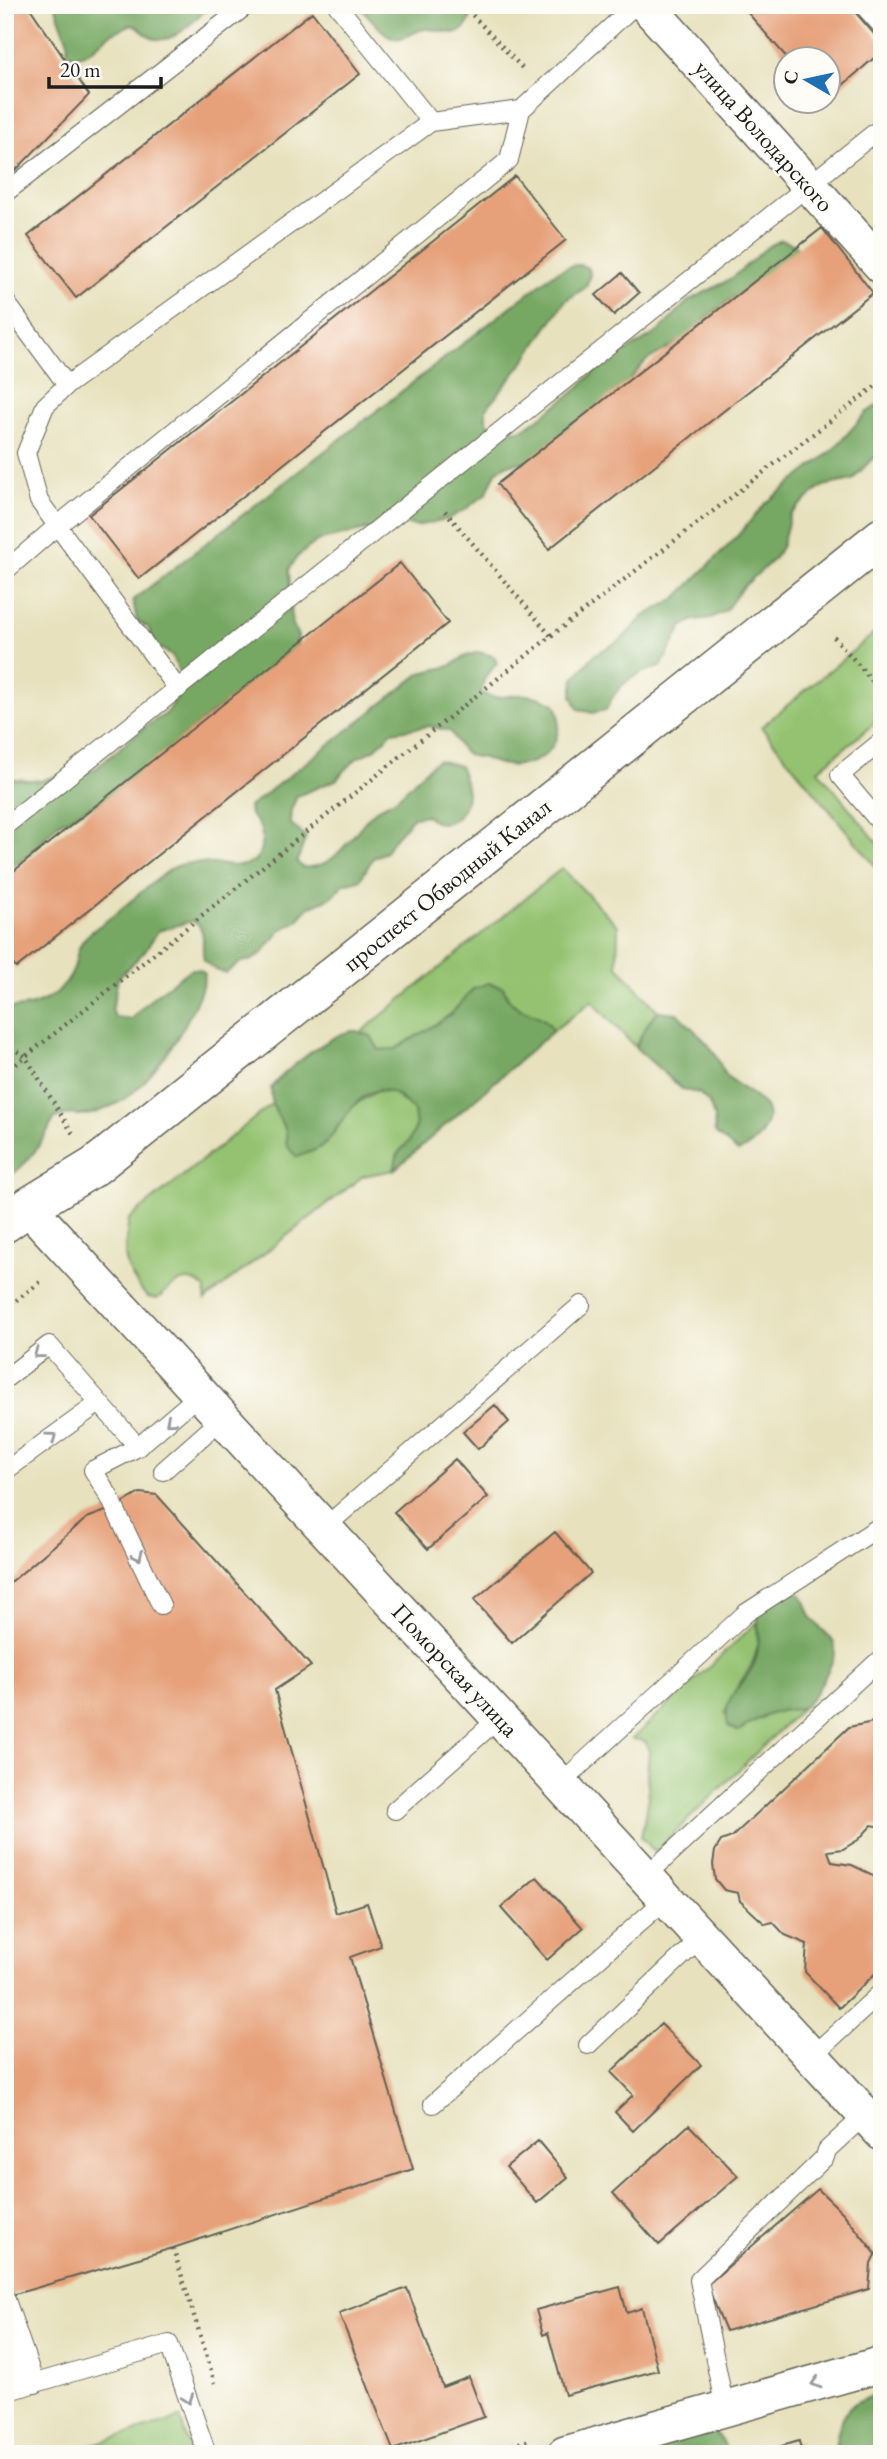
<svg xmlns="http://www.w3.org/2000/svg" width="887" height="2459" viewBox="0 0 887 2459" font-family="'EB Garamond',serif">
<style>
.green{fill:#94c271;stroke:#586f46;stroke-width:2}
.forest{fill:#77a863;stroke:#4a6240;stroke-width:2}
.building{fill:#e6a17a}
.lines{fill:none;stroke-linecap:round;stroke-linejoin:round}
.service-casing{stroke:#636154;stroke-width:20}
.minor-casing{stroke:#636154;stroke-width:38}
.secondary-casing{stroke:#636154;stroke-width:41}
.path{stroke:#636154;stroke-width:4.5;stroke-dasharray:2 5;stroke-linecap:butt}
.service{stroke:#fff;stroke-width:18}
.minor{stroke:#fff;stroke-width:35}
.secondary{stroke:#fff;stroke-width:38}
.oneway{stroke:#999}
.labels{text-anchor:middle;stroke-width:5;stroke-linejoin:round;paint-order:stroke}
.street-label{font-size:24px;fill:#1c1c1c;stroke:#fdfcf7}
</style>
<rect width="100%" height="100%" fill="#fdfcf7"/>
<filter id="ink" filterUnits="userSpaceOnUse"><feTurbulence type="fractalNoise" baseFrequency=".0143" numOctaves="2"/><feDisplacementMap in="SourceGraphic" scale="14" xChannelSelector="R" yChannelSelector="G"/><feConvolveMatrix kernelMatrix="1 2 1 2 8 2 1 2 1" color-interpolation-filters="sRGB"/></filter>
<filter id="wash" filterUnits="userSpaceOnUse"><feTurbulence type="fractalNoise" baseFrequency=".00686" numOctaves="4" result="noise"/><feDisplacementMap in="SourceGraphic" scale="28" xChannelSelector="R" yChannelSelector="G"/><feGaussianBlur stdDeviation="1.57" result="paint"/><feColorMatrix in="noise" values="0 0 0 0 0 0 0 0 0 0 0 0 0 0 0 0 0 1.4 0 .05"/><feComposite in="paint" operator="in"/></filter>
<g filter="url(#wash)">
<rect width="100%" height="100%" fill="#e7e1bd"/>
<path class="green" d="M882,627V717L818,770L882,848V874L761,727Z
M562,868L618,926L617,965L658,1011L649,1022L635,1047L592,1001L553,1031C543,1011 525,1016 511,1002C507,998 505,992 503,987L473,989L451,1014L438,1023L395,1049L379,1050L371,1036L360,1033Z
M377,1091L392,1092L414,1111L416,1126L409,1142L398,1153L394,1170L363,1176L205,1300L206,1289C185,1270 174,1285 157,1299L147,1297C121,1266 123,1258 129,1219L272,1104L286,1131L287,1146L325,1144L353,1106Z
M757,1622C762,1673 738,1672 725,1713L738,1731C752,1723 764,1713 780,1711C788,1709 794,1710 803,1707L655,1852L641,1837L649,1798L647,1774L649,1751L645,1741L632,1739Z
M180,2418L192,2454H61Z"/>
<path class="forest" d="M55,5H212C194,17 177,46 152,38C142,35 142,24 130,25C123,29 115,31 108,36C96,45 88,57 72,56L67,50L68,42Z
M357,5H473C472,14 470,25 462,30C453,37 437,28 425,29C415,30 404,41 394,38C380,33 369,14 357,5Z
M781,240L796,245L799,251L712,313L689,336L646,361L622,388L530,461L506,465L496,472L486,494L466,509L448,519L417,526L397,523L317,541L297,557L289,570L292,624L298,636L296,648L270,666L259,678L213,712L115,794L59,823L24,859L5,871V778L41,781L56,776L79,775L95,769L146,726L167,713L181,691V676L173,657L152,642L149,628L137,621L133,600L553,274C565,268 577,260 589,269L590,275L586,287L565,301L523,363L486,409V421C496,430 515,434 527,427L574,392L596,370L659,331L688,301L731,279L767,247Z
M882,402V454L872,459L852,480L823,486L800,505L790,515L782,545L775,558L742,588L725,611L711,618L694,620L682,627L661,667C634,673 617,684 606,710L592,713L578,709L572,696L574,679L594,655L621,640L644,616L675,599L733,541L766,503L833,450L866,413Z
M478,652L494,656L497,663L484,679L481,692C495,703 511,693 527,695C536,696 546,699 555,704C559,712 560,721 558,730C553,765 513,773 486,759C479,756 471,758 465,753C458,747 455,738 450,731L429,726L392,732L374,750L357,758L336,780L297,796L291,810L290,823L306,837L297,862L302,867C338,871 352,831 375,811C382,805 391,803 398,797C412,785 422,771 438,760L460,766C462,775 467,785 467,793C467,816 444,834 426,815L414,817L410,821L393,840L386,852L373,858L360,880L344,884L330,898L309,907L297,921L281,930L262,953L252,960L241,962L226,973L214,969L204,960C200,945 209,928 192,921L158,931L145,951L118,978L112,1010L115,1017L131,1019L153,997L185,973L192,969L200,970L205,974C199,1011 151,1088 116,1104C108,1107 99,1112 91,1114C78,1118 67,1110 54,1119C42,1142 29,1165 5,1179V1057C13,1047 8,1041 5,1031C3,1024 5,1014 5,1007C32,1011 64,996 74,968C77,958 77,947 85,938C93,929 105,922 114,915C132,900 149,885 168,871C197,847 255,887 261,847C264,832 261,826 250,815L249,807L421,673L450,666L464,657Z
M488,983L503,987C505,992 507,998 511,1002C525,1016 543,1011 553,1031L394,1170L398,1153L409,1142L416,1127L414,1111C408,1105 401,1097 393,1093C362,1079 342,1124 327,1142C320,1150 307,1153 297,1157L287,1146L286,1131L272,1104L271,1088C282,1072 336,1029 356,1031C360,1032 367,1035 371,1036L379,1050L395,1049L438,1023L451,1014L473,989Z
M658,1011L677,1013C688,1025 701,1035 711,1048C718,1056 720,1068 727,1076C740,1092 778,1100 765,1127C758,1141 751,1146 738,1152L715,1133L714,1117L709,1103L699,1093L683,1090L635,1047L649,1022Z
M787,1586C811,1594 802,1606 815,1622C822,1631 832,1635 835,1647C837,1659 813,1701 803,1707C794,1711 785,1709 777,1712C762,1716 751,1723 738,1731L728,1726C720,1692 748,1686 756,1658C761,1641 757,1622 758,1604Z
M882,2396V2454H834C839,2422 843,2397 882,2396Z
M708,2430C719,2434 726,2441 726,2454H618Z"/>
<g id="blocks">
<path class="building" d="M5,5H28L89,95L18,168L5,178Z
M741,5H849L882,43V51L828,98V60H789Z
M312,12L360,74L76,298L28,236Z
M515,176L566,240L139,579L89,515Z
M822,228L873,293L549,549L497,484Z
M622,273L639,293L614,315L596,295Z
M400,563L448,623L16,968L5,954V878Z
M495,1405L509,1422L478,1449L463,1432Z
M455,1459L488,1497L428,1549L394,1512Z
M140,1493L157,1495L311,1666L275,1690L336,1913L367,1903L381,1946L350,1957L413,2169L173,2248L5,2297V1587L87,1518L114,1508Z
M555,1532L591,1573L512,1643L474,1600Z
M878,1721L882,1725V1827L872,1825L858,1840L843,1849L828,1851L832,1862L852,1865L877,1877L882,1883V1967L839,2008L805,1972L807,1944L785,1935L773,1922L765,1924L740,1901L738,1893L724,1890L715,1879L713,1864L715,1851L721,1841L732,1837L849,1727Z
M537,1877L583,1928L547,1960L501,1908Z
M661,2024L701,2065L633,2131L615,2112L633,2095L611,2072Z
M689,2125L738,2176L659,2245L613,2193Z
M538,2141L568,2177L537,2203L506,2167Z
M818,2189L843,2213L876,2254L871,2264L869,2289L726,2331L707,2285Z
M620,2287L627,2313L642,2308L658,2370L565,2395L548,2333L543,2335L536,2310Z
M407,2288L443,2387L469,2377L484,2417L393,2450L339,2313Z
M799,2441L802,2454H757V2453Z"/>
</g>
</g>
<g filter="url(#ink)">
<use href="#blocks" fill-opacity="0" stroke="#636154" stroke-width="2"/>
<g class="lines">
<g class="service-casing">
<path id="service" d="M863,5L882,26
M431,122L521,110L635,5
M5,193L247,5
M5,301L67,385L431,122L337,5
M67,385L45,406L26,453L39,501L178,689
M5,571L57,526L509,160L521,110
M882,741L840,775L882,825
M5,826L882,127
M5,1379L49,1345L138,1447
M5,1471L99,1403
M163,1471L223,1418
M324,1528L581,1305
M161,1605L109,1496L93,1470L138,1447L200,1394
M560,1784L746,1613L876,1529
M395,1810L499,1718
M645,1877L876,1663L882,1669
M588,2045L701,1938
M811,2057L882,1992
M433,2104L666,1899
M5,2297L35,2384
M5,2340L23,2387
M5,2392L169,2344L207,2454
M725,2409L699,2280L825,2157L827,2150L865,2115"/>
</g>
<g class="minor-casing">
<path id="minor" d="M646,5L882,266
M28,1207L882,2133
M565,2454L882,2364"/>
</g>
<g class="secondary-casing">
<path id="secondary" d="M5,1223L28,1207L95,1166L882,537"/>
</g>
<path class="path" d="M463,5L525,71
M445,511L551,636
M834,637L882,692
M5,1044L25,1056L73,1134
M5,1073L551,636L882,381
M5,1309L43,1280
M173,2248L215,2383
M478,2454L531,2440"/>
<use href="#service" class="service"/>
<use href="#minor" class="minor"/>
<use href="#secondary" class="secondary"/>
</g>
<defs><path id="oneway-chevron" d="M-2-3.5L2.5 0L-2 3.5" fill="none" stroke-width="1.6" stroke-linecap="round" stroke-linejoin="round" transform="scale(1.75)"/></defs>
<g class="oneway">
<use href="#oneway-chevron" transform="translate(38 1354) rotate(142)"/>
<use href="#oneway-chevron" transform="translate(170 1421) rotate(139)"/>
<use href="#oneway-chevron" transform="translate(52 1437) rotate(-36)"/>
<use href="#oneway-chevron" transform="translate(138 1556) rotate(64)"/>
<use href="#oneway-chevron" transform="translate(816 2383) rotate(164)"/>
<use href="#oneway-chevron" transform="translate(188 2399) rotate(71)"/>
</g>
</g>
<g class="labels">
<g class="street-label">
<text transform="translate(764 136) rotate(48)" y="8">улица Володарского</text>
<text transform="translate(447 885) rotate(-39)" y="8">проспект Обводный Канал</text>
<text transform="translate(455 1670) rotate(47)" y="8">Поморская улица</text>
</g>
</g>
<rect width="887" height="2459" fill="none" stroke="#fdfcf7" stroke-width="28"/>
<g transform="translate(807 80) rotate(279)"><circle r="33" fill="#fdfcf7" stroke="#a3a29f" stroke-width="2"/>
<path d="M0-5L12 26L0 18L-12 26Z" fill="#1f6fb2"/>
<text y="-10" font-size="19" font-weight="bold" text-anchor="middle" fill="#1c1c1c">С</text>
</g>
<path d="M49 77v10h112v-10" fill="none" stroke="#1c1c1c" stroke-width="3.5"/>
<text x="60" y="77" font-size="21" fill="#1c1c1c" stroke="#fdfcf7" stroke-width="5" paint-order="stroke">20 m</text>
</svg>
